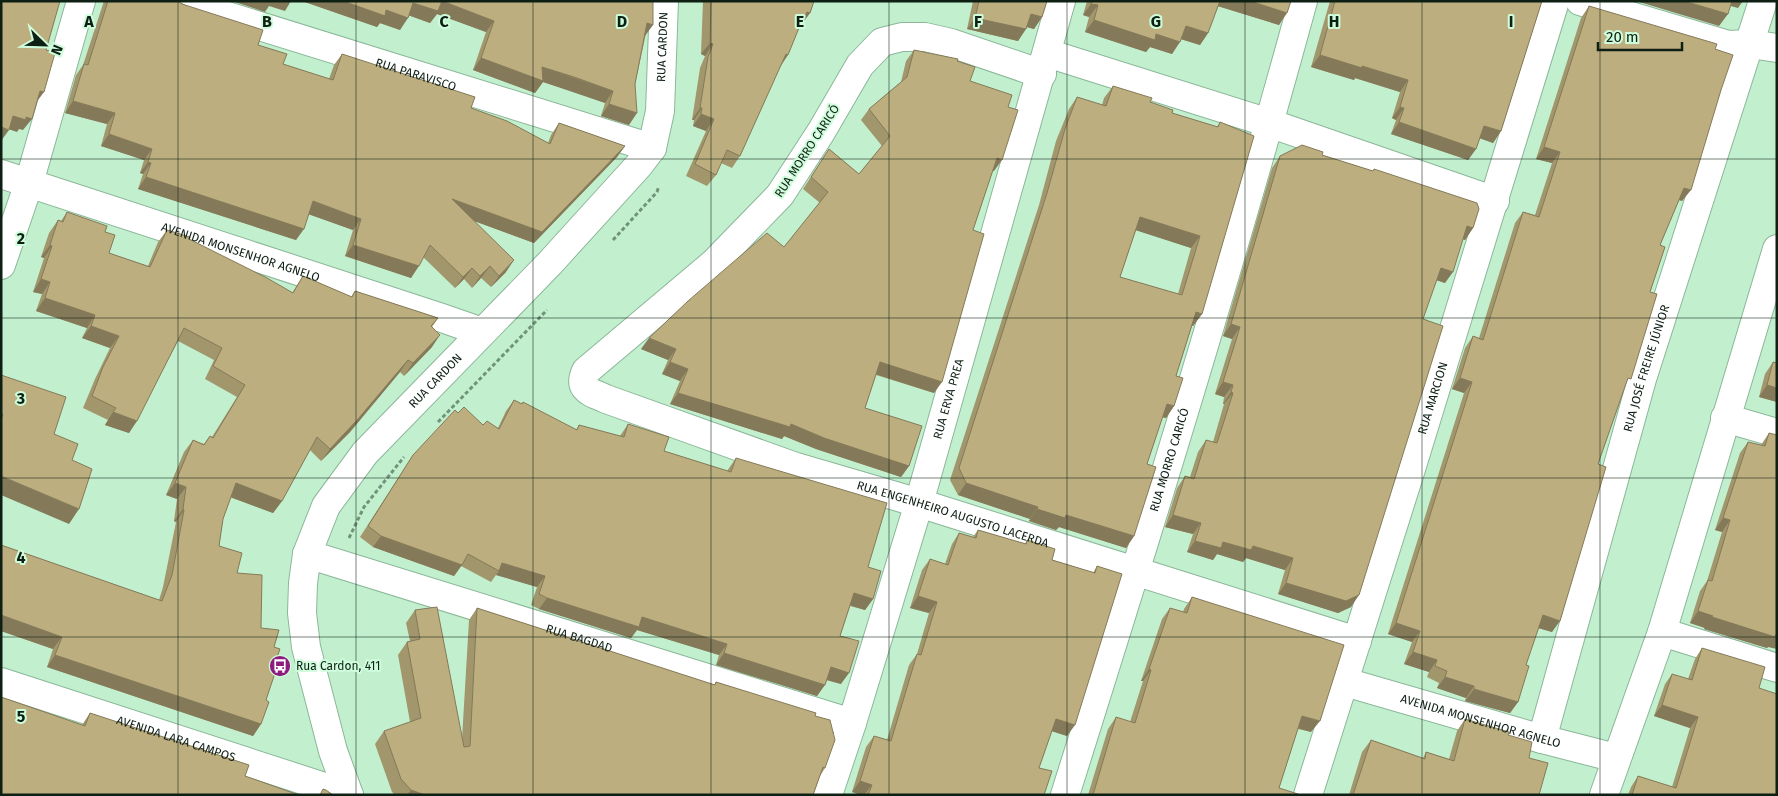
<svg xmlns="http://www.w3.org/2000/svg" width="1778" height="796" viewBox="0 0 1778 796" font-family="'Fira Sans',sans-serif">
<style>
.lines{fill:none;stroke-linecap:round;stroke-linejoin:round}
.minor-casing{stroke:#8bb798;stroke-width:30}
.tertiary-casing{stroke:#8bb798;stroke-width:30}
.path{stroke:#72937b;stroke-width:3;stroke-dasharray:4 2.5;stroke-linecap:butt}
.minor{stroke:#fff;stroke-width:28}
.tertiary{stroke:#fff;stroke-width:28}
.wall{fill:#a2966d;fill-rule:evenodd}
.shaded-wall{fill:#847a59}
.building{fill:#bcae7f;stroke:#847a59;fill-rule:evenodd}
.grid{fill:none;stroke:#0e1f14;stroke-width:1;stroke-opacity:0.55}
.labels{text-anchor:middle;stroke-width:4;stroke-linejoin:round;paint-order:stroke}
.street-label{font-size:12px;fill:#0e1f14;stroke:#cffddc}
.poi-label{font-size:12px;fill:#0e1f14;stroke:#cffddc;text-anchor:start}
.grid-label{font-size:16px;text-anchor:middle;font-weight:bold;fill:#0e1f14;stroke:#cffddc;stroke-width:4;stroke-linejoin:round;paint-order:stroke}
</style>
<rect width="100%" height="100%" fill="#c2f0cf"/>
<g class="lines">
<g class="minor-casing">
<g id="minor">
<path id="s1" d="M179,1L652,148"/>
<path d="M1580,1L1728,45L1750,44L1777,48"/>
<path d="M1047,53L1269,123L1495,201"/>
<path id="s2" d="M1042,74L951,43L925,37H902L882,42L860,65L821,132L780,195L714,263L586,371C577,390 591,392 606,399L796,467L919,503L1357,641"/>
<path id="s3" d="M1,174L442,318L482,332"/>
<path d="M1,265L29,183L81,1"/>
<path d="M1725,418L1777,433"/>
<path id="s4" d="M307,554L852,723"/>
<path d="M1662,632L1777,668"/>
<path id="s5" d="M1,682L349,795"/>
<path id="s6" d="M1345,682L1542,739L1616,758"/>
<path id="s7" d="M1542,739L1642,379L1763,1"/>
<path id="s8" d="M828,795L852,723L919,503L1061,1"/>
<path id="s9" d="M1065,795C1148,532 1230,268 1303,1"/>
<path id="s10" d="M1308,795L1411,469L1555,1"/>
<path d="M1604,795L1662,632L1777,249"/>
</g>
</g>
<g class="tertiary-casing">
<g id="tertiary">
<path id="s11" d="M349,795L333,751L306,647L302,613L303,583L307,554L326,506L365,453L550,263L639,165L652,148L660,111L664,1"/>
</g>
</g>
<path class="path" d="M613,240L657,192L659,186
M438,422L547,310
M349,538L364,507L404,457"/>
<use href="#minor" class="minor"/>
<use href="#tertiary" class="tertiary"/>
</g>
<path class="wall" d="M104,1H178L258,45L283,64L329,79L334,65L342,54L471,108L548,143L551,135L559,123L625,146L617,157L534,243L475,221L506,272L491,287L481,278L472,288L464,279L455,288L423,257L411,278L345,256L353,230L309,214L296,240L138,189L143,174L140,173L144,160L101,146L107,124L65,113L76,75L83,65Z
M302,1H653L635,84L629,125L601,116L605,103L566,89L543,82L535,93L473,70L486,32L437,14L430,23L408,15L400,30L380,23L377,27Z
M703,1H814L810,13L801,25H800L780,67L740,156L732,168L721,163L716,175L707,186L686,176L706,131L693,126L694,120H692L700,68L705,56L701,54Z
M973,1H1047L1042,17L1034,29L1027,27L1018,41L967,29Z
M1087,1H1291L1279,25L1218,6L1208,33L1200,45L1181,39L1172,54L1150,47L1146,52L1085,32L1089,17L1083,15Z
M1330,1H1542L1501,131L1493,143L1480,138L1476,149L1468,160L1391,134L1396,120L1392,118L1400,92L1355,78L1354,80L1311,67Z
M1589,6L1715,49L1721,90L1682,201L1679,200L1660,245L1650,292L1625,387L1598,464L1552,632L1538,628L1526,665L1518,702L1510,713L1465,701L1466,698L1437,688L1439,683L1427,677L1429,672L1404,664L1412,642L1388,634L1464,393L1452,389L1465,348L1473,336L1479,338L1515,223L1523,212L1535,215L1552,163L1536,159L1581,18Z
M914,50L957,61L970,81L1008,107L994,171H992L973,230L934,393L876,375L865,408L909,466L901,477L816,449L784,436L782,439L670,404L680,381L662,374L668,360L641,349L784,247L820,203L803,189L829,149L859,174L882,146L861,120L869,109L901,82L906,61Z
M1113,86L1172,113L1217,127L1220,122L1202,314L1193,326H1192L1176,376L1174,406L1166,418L1162,417L1147,464L1134,536L1126,548L1059,527L1056,530L1029,521L1030,519L958,495L950,480L1039,205L1056,141L1069,109L1077,97L1102,105L1104,98ZM1136,230L1191,248L1178,294L1120,277Z
M1322,155L1373,171L1374,169L1473,228L1465,240L1463,239L1445,283L1436,280L1423,319L1351,607L1338,613L1278,594L1285,570L1246,558L1243,562L1217,554L1213,560L1187,552L1193,534L1165,527L1177,488L1185,476L1190,477L1198,452L1206,440L1213,442L1224,404H1223L1224,397L1215,394L1232,339L1223,336L1272,168L1280,156Z
M67,212L105,232L109,253L148,266L158,242L167,230L189,239L292,293L303,276L351,297L355,291L438,318L432,327V347L404,376L400,372L350,432L321,461L310,450L282,501L273,513L231,497L223,519L219,546L237,573L261,628L274,647V666L266,700L261,724L253,736L47,667L53,649L1,631V545L159,600L163,587L176,522L174,521L177,499L166,495L184,452L193,440L204,444L210,436L212,437L237,397L205,379L214,360L178,341L129,433L105,425L108,420L83,408L95,379L110,348L82,338L87,328L36,311L42,294L33,292L44,258L41,257L49,233L58,220L61,221Z
M1773,362L1777,402L1759,397L1765,374Z
M514,400L576,430L579,425L620,436L628,424L664,451L727,471L736,458L868,567L873,599L865,610L850,606L840,636L841,684L827,680L817,696L716,665L719,655L637,630L631,638L539,609L531,605L537,587L496,575L491,582L461,566L454,576L373,547L360,537L413,455L458,413L483,425L498,428L506,411Z
M1769,433L1768,647L1767,648L1704,629L1705,628L1690,623L1700,591L1707,581L1722,532L1715,530L1740,453L1748,442L1761,445Z
M978,530L1025,544L1027,540L1052,560L1093,573L1097,566L1067,736L1052,731L1039,768L1044,795H861L852,792L866,747L874,736L887,740L909,665L917,654L929,613L910,608L922,570L930,559L945,564L952,544L959,533L973,537Z
M1192,597L1311,732L1298,729L1279,788L1297,795H1088L1108,729L1116,717L1130,722L1143,681H1141L1162,619L1170,608L1183,612L1184,609Z
M477,608L714,685L716,682L815,716L825,768L820,776L813,795H395L392,792L375,744L384,731L410,722L398,655L407,642L410,641L406,623L415,610L462,739L469,620Z
M1702,648L1759,688L1777,795H1628L1631,787L1638,776L1672,787L1690,728L1654,716L1665,684L1672,674L1688,679L1695,659Z
M90,713L245,776L82,725Z
M1465,719L1508,735L1529,758L1539,795H1349L1362,752L1371,740L1423,758L1426,752L1449,759L1457,731Z"/>
<path class="shaded-wall" d="M232,1H291L285,11L269,6L265,12Z
M302,1H343L386,10L408,18L400,30L380,23L377,27Z
M442,1L494,21L486,32L437,14L430,23L405,14L413,3Z
M1217,1H1250L1287,13L1279,25L1214,5Z
M1636,1H1684L1728,14L1719,26Z
M1730,1H1743L1738,8L1727,5Z
M1091,4L1098,5L1089,17L1083,15Z
M807,12L810,13L801,25L800,24L796,30Z
M1031,14L1042,17L1034,29L1023,26Z
M975,18L1026,29L1018,41L967,29Z
M1094,20L1156,34L1180,42L1172,54L1150,47L1146,52L1085,32Z
M647,23L653,25L645,36L639,34Z
M1186,26L1208,33L1200,45L1177,38Z
M710,43L713,44L705,56L701,54Z
M786,54L788,55L780,67Z
M1320,55L1362,66L1408,80L1400,92L1355,78L1354,80L1311,67Z
M481,58L542,67L613,91L605,103L543,82L535,93L473,70Z
M40,91L44,92L35,104Z
M73,101L115,113L107,124L65,113Z
M609,104L637,113L629,125L601,116Z
M1400,107L1404,108L1396,120L1392,118Z
M700,108H702L694,120H692Z
M701,114L714,119L706,131L693,126Z
M13,116L26,117L32,119L23,130L19,129L17,132L5,128Z
M1399,122L1476,149L1468,160L1391,134Z
M1484,126L1501,131L1493,143L1476,137Z
M1,127L9,130L1,141Z
M109,134L152,149L144,160L101,146Z
M625,146L617,157L534,243L444,210L452,199Z
M1544,147L1560,152L1552,163L1536,159Z
M997,158L1002,160L994,171L989,170Z
M148,162L151,163L143,174L140,173Z
M146,177L304,229L296,240L138,189Z
M1684,188L1691,190L1682,201L1676,199Z
M313,201L361,219L353,230L305,213Z
M1140,217L1200,236L1191,248L1132,229Z
M1467,226L1473,228L1465,240L1459,238Z
M50,245L52,246L44,258L41,257Z
M353,245L419,266L411,278L345,256Z
M514,260L506,272L491,287L499,276Z
M490,266L481,278L472,288L480,276Z
M472,268L464,279L455,288L463,277Z
M1441,268L1453,272L1445,283L1433,279Z
M41,279L50,282L42,294L33,292Z
M45,298L95,315L87,328L36,311Z
M1196,312L1202,314L1193,326L1187,324Z
M1231,324L1240,327L1232,339L1223,336Z
M91,326L119,336L110,348L82,338Z
M440,335L432,347L404,376L413,363Z
M649,338L676,349L668,360L641,349Z
M408,360L400,372L350,432L321,461L330,449Z
M670,362L688,369L680,381L662,374Z
M880,362L942,382L934,393L872,373Z
M1460,378L1472,382L1464,393L1452,389Z
M1223,382L1233,385L1224,397L1215,394Z
M1767,385L1777,388V402L1759,397Z
M1231,392L1233,393L1224,404H1223Z
M678,393L791,424L909,466L901,477L816,449L784,436L782,439L670,404Z
M1167,404L1174,406L1166,418L1158,416Z
M113,412L137,421L129,433L105,425Z
M1,476L79,509L69,524L1,495Z
M175,483L186,487L177,499L166,495Z
M236,483L282,501L273,513L227,496Z
M966,483L1038,507L1030,519L958,495Z
M183,509L184,510L176,522L174,521Z
M1037,509L1066,515L1134,536L1126,548L1059,527L1056,530L1029,521Z
M1173,515L1201,523L1193,534L1165,527Z
M1723,518L1730,520L1722,532L1715,530Z
M381,536L462,565L454,576L373,547Z
M1195,541L1223,542L1253,546L1293,558L1285,570L1246,558L1243,562L1217,554L1213,560L1187,552Z
M502,563L545,576L537,587L496,575L499,571Z
M1286,583L1359,595L1351,607L1338,613L1278,594Z
M854,593L873,599L865,610L846,604Z
M918,596L937,602L929,613L910,608Z
M547,598L642,617L727,644L719,655L637,630L631,638L539,609Z
M1698,611L1713,616L1705,628L1690,623Z
M1,615L62,637L53,649L1,631Z
M1543,615L1560,621L1552,632L1535,627Z
M1712,617L1777,635V649L1768,647L1767,648L1704,629Z
M1396,623L1420,631L1412,642L1388,634Z
M1413,652L1437,660L1429,672L1404,664Z
M724,653L825,685L817,696L716,665Z
M55,655L261,724L253,736L47,667Z
M831,667L849,673L841,684L823,679Z
M1149,669L1151,670L1143,681H1141Z
M1445,677L1474,686L1466,698L1437,688Z
M1474,689L1518,702L1510,713L1465,701Z
M1662,705L1698,717L1690,728L1654,716Z
M1302,716L1320,721L1311,732L1294,727Z
M1056,719L1075,725L1067,736L1048,730Z
M860,781L872,785L864,795H861L852,792Z
M411,790L425,795H407Z"/>
<path class="building" d="M1,1H60L46,50L55,53L44,92L40,91L32,119L26,117V120L13,116L9,130L1,127Z
M108,1H178L182,4L263,30L258,45L287,54L283,64L333,80L342,54L475,97L471,108L507,121L550,144L559,123L625,146L542,232L452,199L514,260L499,276L490,266L480,276L472,268L463,277L430,245L419,266L353,245L361,219L313,201L304,229L146,177L151,163L148,162L152,149L109,134L115,113L73,101L84,64L88,65Z
M343,1H653V25L647,23L635,84L637,113L609,104L613,91L574,77L542,67L543,81L481,58L494,21L442,1L438,11L413,3L408,18L386,10L385,16Z
M711,1H814L810,13L807,12L804,18H803L788,55L786,54L740,156L727,150L716,175L695,164L714,119L701,114L702,108H700L708,57L713,44L710,43Z
M979,1H1047L1042,17L1031,14L1026,29L975,18Z
M1092,1H1220L1208,33L1186,26L1180,42L1156,34L1155,40L1094,20L1098,5L1091,4Z
M1250,1H1291L1287,13Z
M1335,1H1542L1501,131L1484,126L1476,149L1399,122L1404,108L1400,107L1408,80L1362,66V68L1320,55Z
M1684,1H1732L1728,14Z
M1589,6L1717,44L1715,49L1733,55L1721,90L1691,190L1684,188L1660,245L1665,247L1650,292L1657,294L1631,379L1628,378L1598,464L1606,467L1560,621L1543,615L1526,665L1529,666L1518,702L1474,689V686L1445,677L1447,671L1435,666L1437,660L1413,652L1420,631L1396,623L1472,382L1460,378L1473,336L1483,340L1523,212L1539,217L1560,152L1544,147Z
M914,50L958,59L957,61L975,67L970,81L1012,95L1008,107L1018,110L1002,160L997,158L973,230L984,234L942,382L880,362L865,408L922,426L909,466L824,438L791,424L790,427L678,393L688,369L670,362L676,349L649,338L688,301L767,233L784,247L828,192L811,177L829,149L859,174L890,136L869,109L907,77Z
M1113,86L1152,98L1150,102L1173,110L1172,113L1218,127L1220,122L1254,136L1202,314L1196,312L1176,376L1183,378L1174,406L1167,404L1147,464L1156,467L1134,536L1066,515L1065,518L1037,509L1038,507L966,483L959,468L1047,193L1065,129L1077,97L1106,106ZM1140,217L1200,236L1182,295L1120,277Z
M1302,145L1323,152L1322,155L1373,171L1374,169L1477,203L1479,209L1473,228L1467,226L1453,272L1441,268L1423,319L1443,326L1359,595L1346,601L1286,583L1293,558L1253,546L1251,550L1223,542L1221,548L1195,541L1201,523L1173,515L1185,476L1194,479L1206,440L1217,443L1233,393L1231,392L1233,385L1223,382L1240,327L1231,324L1280,156Z
M67,212L107,226L105,232L115,235L109,253L150,267L167,230L190,237L189,239L267,278L293,293L303,276L352,297L355,291L438,318L431,326L440,335L413,363L408,360L358,419L330,449L317,437L282,501L236,483L223,519L219,546L242,553L237,573L262,575L261,628L279,630L274,647L280,649L274,666L277,667L266,700L269,702L261,724L55,655L62,637L1,615V545L162,601L172,575L184,510L183,509L186,487L175,483L193,440L204,445L210,436L213,438L245,385L213,366L222,348L184,328L137,421L113,412L116,408L92,396L103,367L119,336L91,326L95,315L45,298L50,282L41,279L52,246L50,245L58,220L63,222Z
M1773,362L1777,363V388L1767,385Z
M1,375L66,397L54,434L78,444L72,460L92,469L79,509L1,476V420L3,414L1,413Z
M514,400L522,404L523,402L577,430L579,425L624,437L628,424L669,437L664,451L731,472L736,458L887,503L868,567L881,571L873,599L854,593L840,636L859,641L849,673L831,667L825,685L724,653L727,644L642,617L639,627L547,598L539,594L545,576L502,563L499,571L468,554L462,565L381,536L368,526L413,455L455,410L458,413L464,407L483,425L487,421L499,429Z
M1769,433L1777,435V635H1775V637L1712,617L1713,616L1698,611L1708,580L1712,581L1730,520L1723,518L1748,442L1765,446Z
M978,530L1026,544L1027,540L1055,549L1052,560L1095,573L1097,566L1122,574L1075,725L1056,719L1039,768L1052,771L1044,795H868L872,785L860,781L874,736L891,741L917,654L921,655L937,602L918,596L930,559L948,565L959,533L976,538Z
M1192,597L1344,645L1320,721L1302,716L1279,788L1298,794L1297,795H1093L1116,717L1135,723L1151,670L1149,669L1170,608L1187,613Z
M437,607L464,747L470,746L477,608L715,685L716,682L816,713L815,716L830,720L835,740L825,768L823,767L813,795H425L411,790L401,779L384,731L421,718L407,642L420,639L415,610Z
M1702,648L1765,667L1759,688L1777,694V795H1632L1638,776L1676,788L1698,717L1662,705L1672,674L1692,680Z
M1,697L85,726L90,713L249,765L245,776L299,795H1Z
M1465,719L1509,732L1508,735L1532,742L1529,758L1548,763L1539,795H1353L1371,740L1425,759L1426,752L1454,761Z
M323,789L326,790L333,795H320Z"/>
<path class="grid" d="M178,1V795M356,1V795M533,1V795M711,1V795M889,1V795M1067,1V795M1245,1V795M1422,1V795M1600,1V795M1,159H1777M1,318H1777M1,478H1777M1,637H1777"/>
<defs>
<g id="bus-disc" transform="scale(1.125)"><circle r="9.5" fill="#8d1c7f" stroke="#cffddc"/><path d="M-5-6H5V4H4V6H2V4H-2V6H-4V4H-5ZM-3.5-4V0h7V-4ZM-3.5 1.2v1.5H-2V1.2ZM2 1.2v1.5H3.5V1.2Z" fill="#fff"/></g>
</defs>
<g fill-rule="evenodd">
<use href="#bus-disc" x="280" y="666"/>
</g>
<g class="labels">
<g class="street-label">
<text dy="4" stroke="none"><textPath href="#s11" startOffset="886">RUA CARDON</textPath></text>
<text dy="4" stroke="none"><textPath href="#s1" startOffset="248">RUA PARAVISCO</textPath></text>
<text transform="translate(807 151) rotate(-57)" y="4">RUA MORRO CARICÓ</text>
<text dy="4" stroke="none"><textPath href="#s3" startOffset="252">AVENIDA MONSENHOR AGNELO</textPath></text>
<text dy="4" stroke="none"><textPath href="#s7" startOffset="385">RUA JOSÉ FREIRE JÚNIOR</textPath></text>
<text dy="4" stroke="none"><textPath href="#s11" startOffset="466">RUA CARDON</textPath></text>
<text dy="4" stroke="none"><textPath href="#s8" startOffset="414">RUA ERVA PREA</textPath></text>
<text dy="4" stroke="none"><textPath href="#s10" startOffset="416">RUA MARCION</textPath></text>
<text dy="4" stroke="none"><textPath href="#s9" startOffset="351">RUA MORRO CARICÓ</textPath></text>
<text dy="4" stroke="none"><textPath href="#s2" startOffset="1020">RUA ENGENHEIRO AUGUSTO LACERDA</textPath></text>
<text dy="4" stroke="none"><textPath href="#s4" startOffset="285">RUA BAGDAD</textPath></text>
<text dy="4" stroke="none"><textPath href="#s6" startOffset="141">AVENIDA MONSENHOR AGNELO</textPath></text>
<text dy="4" stroke="none"><textPath href="#s5" startOffset="184">AVENIDA LARA CAMPOS</textPath></text>
</g>
<g class="poi-label">
<text x="296" y="670">Rua Cardon, 411</text>
</g>
</g>
<g class="grid-label">
<text x="89" y="27">A</text>
<text x="267" y="27">B</text>
<text x="444" y="27">C</text>
<text x="622" y="27">D</text>
<text x="800" y="27">E</text>
<text x="978" y="27">F</text>
<text x="1156" y="27">G</text>
<text x="1334" y="27">H</text>
<text x="1511" y="27">I</text>
<text x="21" y="244">2</text>
<text x="21" y="404">3</text>
<text x="21" y="563">4</text>
<text x="21" y="722">5</text>
</g>
<rect width="1778" height="796" fill="none" stroke="#0e1f14" stroke-width="5"/>
<g transform="translate(45 45) rotate(113)" stroke="#cffddc" stroke-width="4" paint-order="stroke">
<path d="M0-4L9 19L0 12L-9 19Z" fill="#0e1f14"/>
<text y="-8" font-size="14" font-weight="bold" text-anchor="middle" fill="#0e1f14">N</text>
</g>
<path d="M1598 42v8h84v-8" fill="none" stroke="#0e1f14" stroke-width="2.5"/>
<text x="1606" y="42" font-size="15" fill="#0e1f14" stroke="#cffddc" stroke-width="4" paint-order="stroke">20 m</text>
</svg>
